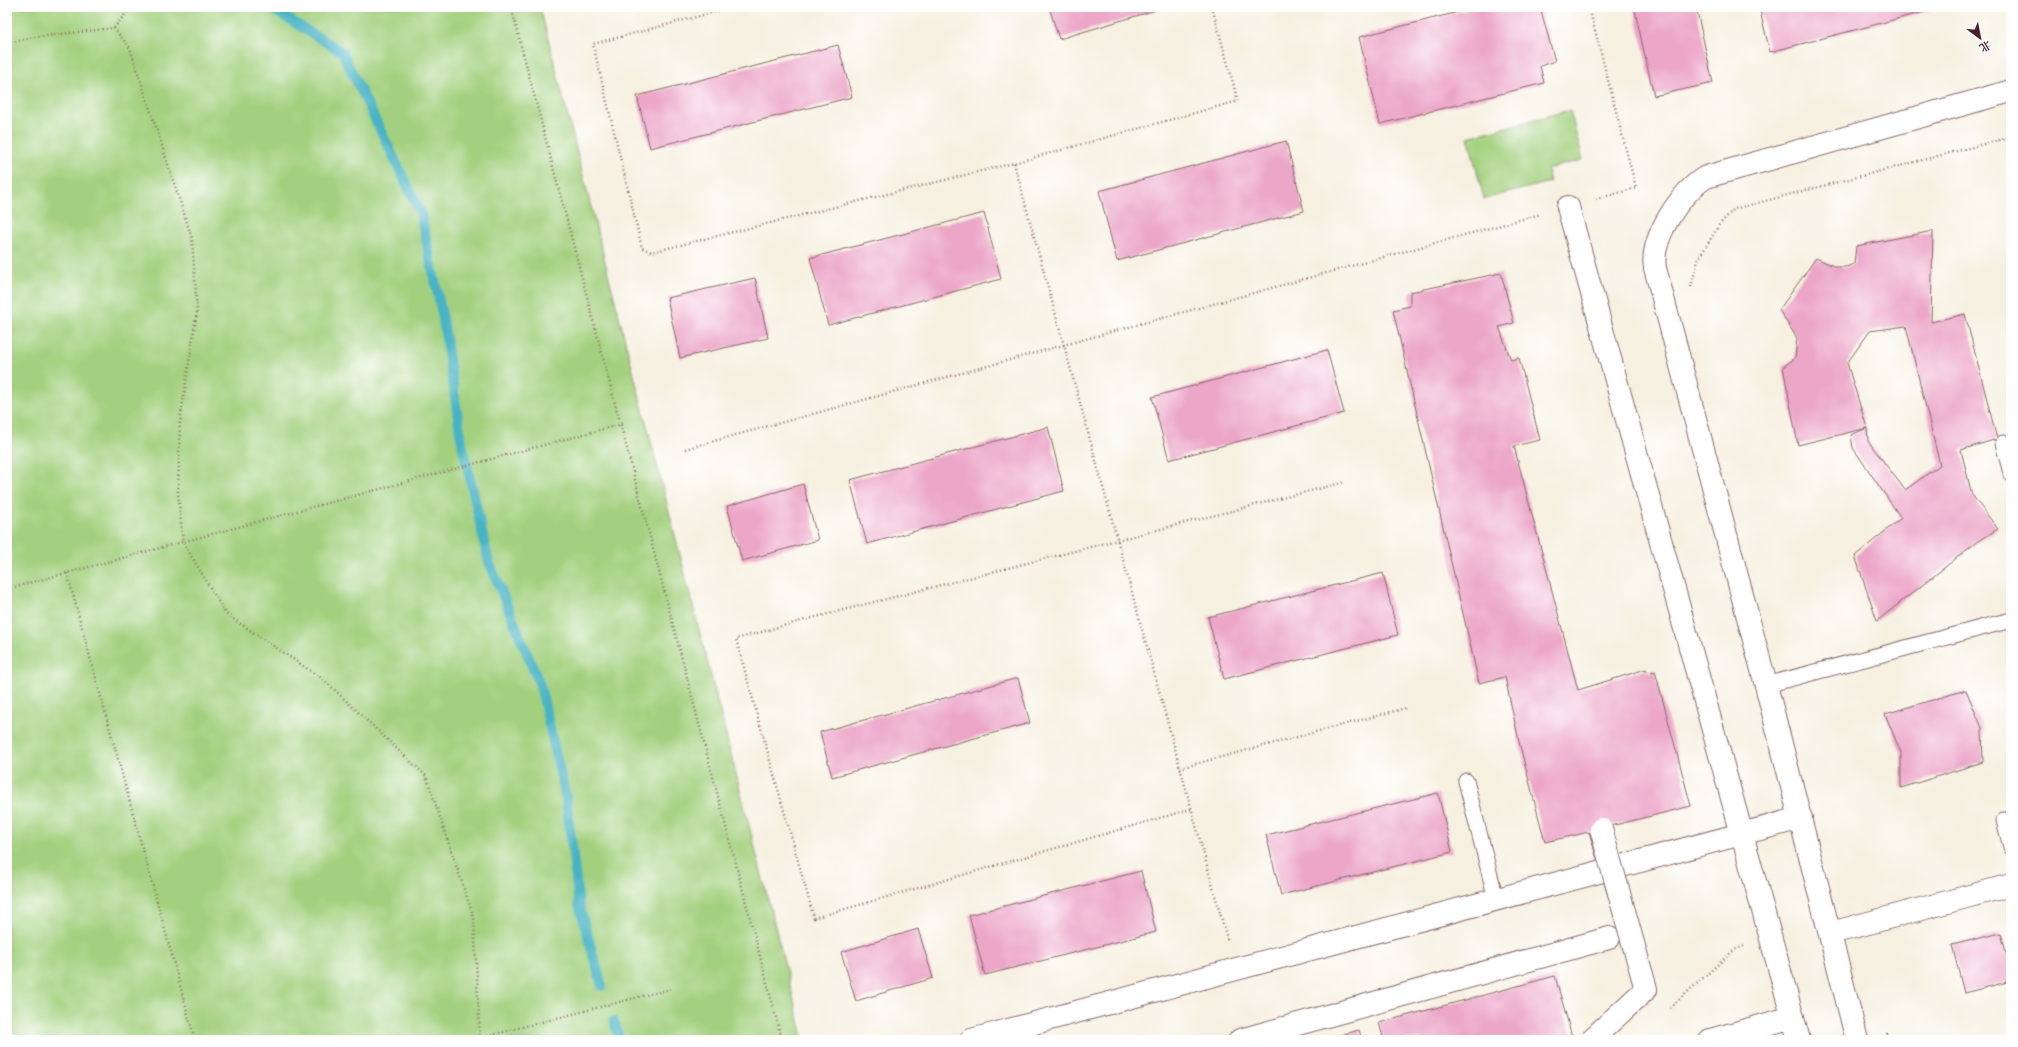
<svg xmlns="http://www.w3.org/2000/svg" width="2018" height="1047" viewBox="0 0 2018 1047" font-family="'IM FELL Great Primer','Noto Serif SC',serif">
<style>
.green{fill:#a3d07e;stroke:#767854}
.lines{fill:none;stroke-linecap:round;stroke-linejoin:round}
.stream{stroke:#47b3c4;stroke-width:10}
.building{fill:#eca6c8;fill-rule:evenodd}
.lane-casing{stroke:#86686a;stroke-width:17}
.street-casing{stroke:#86686a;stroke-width:24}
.path{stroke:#86686a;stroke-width:2.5;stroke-dasharray:1 3;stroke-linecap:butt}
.lane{stroke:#fff;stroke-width:15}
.street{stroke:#fff;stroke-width:22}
.street-bridge-casing{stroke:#86686a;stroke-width:24;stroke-linecap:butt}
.street-bridge{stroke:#fff;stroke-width:22}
</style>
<rect width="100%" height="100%" fill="#fff"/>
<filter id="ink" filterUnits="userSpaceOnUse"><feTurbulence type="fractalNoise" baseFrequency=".025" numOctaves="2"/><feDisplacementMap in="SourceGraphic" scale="8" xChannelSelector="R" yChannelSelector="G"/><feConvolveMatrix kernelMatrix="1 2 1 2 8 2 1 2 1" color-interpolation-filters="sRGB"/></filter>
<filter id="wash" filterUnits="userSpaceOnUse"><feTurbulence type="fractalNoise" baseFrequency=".012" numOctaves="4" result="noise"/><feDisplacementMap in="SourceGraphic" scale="16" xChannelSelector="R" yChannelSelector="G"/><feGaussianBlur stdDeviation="0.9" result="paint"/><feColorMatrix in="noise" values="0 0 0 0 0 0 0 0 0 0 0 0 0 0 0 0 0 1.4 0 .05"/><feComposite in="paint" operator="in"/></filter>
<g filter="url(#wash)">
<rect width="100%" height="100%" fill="#f6f0e0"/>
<path class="green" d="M7,7H540L804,1040H7Z
M1570,110L1583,160L1547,169L1550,182L1484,199L1468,137Z"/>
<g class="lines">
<path class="stream" d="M269,7L342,52L420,211L443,319L461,438L488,559L540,685L566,798L579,905L602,986
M614,1021L620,1040"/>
</g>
<g id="blocks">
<path class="building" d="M1049,7H1166L1059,39Z
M1478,7H1540L1555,61L1540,66L1544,83L1380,124L1359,37Z
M1634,7H1696L1713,83L1654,96Z
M1759,7H1938L1939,8L1770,52Z
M838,45L852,97L650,148L637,96Z
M1286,141L1304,211L1117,261L1099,191Z
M984,213L1001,279L828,325L810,258Z
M1933,231L1931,322L1965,314L1997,439L1961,450L1972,495L1998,529L1978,541L1877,621L1855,556L1901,518L1853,448L1851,435L1867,428L1798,445L1783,367L1795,358L1797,338L1779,310L1816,258L1836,267H1846L1854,264L1856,246ZM1906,326L1940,465L1905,490L1868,441L1867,428L1847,363L1870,331Z
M1501,273L1514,323L1499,327L1511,360L1519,358L1540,440L1514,446L1578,690L1646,669L1648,672L1655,671L1691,806L1607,827L1656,995L1600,1040L1636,990L1589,832L1545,842L1520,746L1505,677L1479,683L1393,310L1410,306V292Z
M755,278L768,338L680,358L667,298Z
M1327,350L1344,413L1169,460L1152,397Z
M1048,427L1064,491L867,544L850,480Z
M803,484L818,540L742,561L727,506Z
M1383,573L1398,635L1224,679L1208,617Z
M1018,678L1030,723L832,777L820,732Z
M1966,690L1982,728L1983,762L1901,788V753L1885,714Z
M1438,793L1452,852L1281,895L1266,835Z
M1141,871L1156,932L985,975L969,915Z
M918,929L933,978L856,1001L841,952Z
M2001,933L2011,971V981L1964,993L1952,945Z
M1555,976L1573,1040H1384L1379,1023Z
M1359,1030L1362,1040H1323Z"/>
</g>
</g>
<g filter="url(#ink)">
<use href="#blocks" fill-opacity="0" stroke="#86686a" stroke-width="1"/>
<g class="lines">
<g class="lane-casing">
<path id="lane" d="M2003,443L2011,473
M1766,685L2011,620
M1466,781L1496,899
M2004,820L2011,847"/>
</g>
<g class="street-casing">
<path id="street" d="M1568,207L1799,1040
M1831,933L2011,885
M971,1040L1801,818
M1240,1040L1609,938
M1710,1040L1793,1017
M1857,1040L1766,685L1655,268C1650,238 1681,192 1706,177L2011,91"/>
</g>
<path class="path" d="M511,7L782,1040
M734,7L593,44L642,248L652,252L1014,163L1238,101L1212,7
M1589,7L1636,188L1596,199
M114,28L131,7
M7,43L35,37L114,28L130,48L192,238L197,311L180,421L178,493L183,542L226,614L324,680L426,776L474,918L480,1040
M1014,163L1228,942
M1691,287L1698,260L1719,225L1734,209L2011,137
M685,449L1541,214
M67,573L195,1040
M7,589L622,424
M1180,768L1406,708
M1191,809L814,918L736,639L804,620L1345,482
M1670,1008L1734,950L1744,946
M1887,1033L1888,1040
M472,1040L670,989"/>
<use href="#lane" class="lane"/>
<use href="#street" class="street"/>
<g class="street-bridge-casing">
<path id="street-bridge" d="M1591,1040L1646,989L1601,829"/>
</g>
<use href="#street-bridge" class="street-bridge"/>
</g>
</g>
<rect width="2018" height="1047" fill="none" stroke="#fff" stroke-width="24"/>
<g transform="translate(1980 38) rotate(148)" stroke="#ffffff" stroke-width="3" paint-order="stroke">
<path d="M0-3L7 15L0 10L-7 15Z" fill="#4a1f2b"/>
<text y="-6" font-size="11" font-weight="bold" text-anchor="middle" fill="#4a1f2b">北</text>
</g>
</svg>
